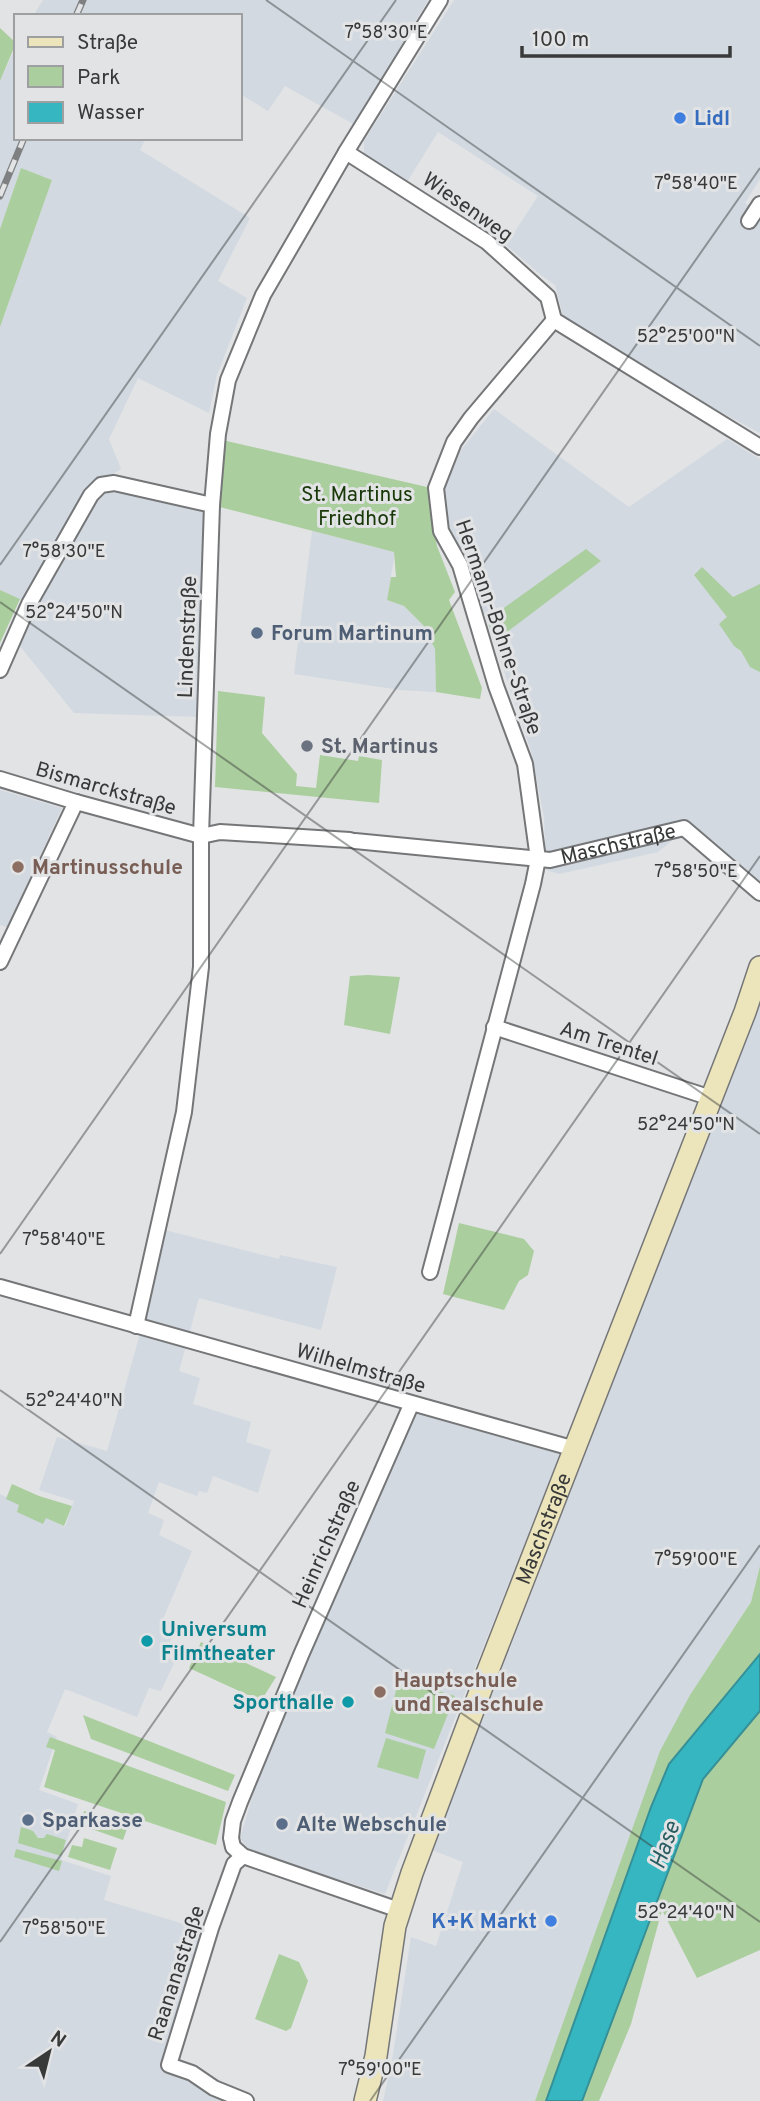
<svg xmlns="http://www.w3.org/2000/svg" width="760" height="2101" viewBox="0 0 760 2101" font-family="Overpass,sans-serif">
<style>
.built{fill:#d2d9e1}
.green{fill:#abce9e}
.water{fill:#35b6c0;stroke:#369098;stroke-width:2}
.lines{fill:none;stroke-linecap:round;stroke-linejoin:round}
.minor-casing{stroke:#757678;stroke-width:18}
.secondary-casing{stroke:#757678;stroke-width:24}
.minor{stroke:#fff;stroke-width:14}
.secondary{stroke:#ece4bb;stroke-width:21}
.rail-casing{stroke:#7f8081;stroke-width:7}
.rail{stroke:#e2e3e5;stroke-width:4.5;stroke-dasharray:13;stroke-linecap:butt}
.ticks{fill:none;stroke:#383939;stroke-width:2;stroke-opacity:0.45}
.shop-dot{fill:#3f7fe0;stroke:#e2e3e5;stroke-width:2.5}
.service-dot{fill:#5c6f8a;stroke:#e2e3e5;stroke-width:2.5}
.worship-dot{fill:#6b7280;stroke:#e2e3e5;stroke-width:2.5}
.education-dot{fill:#8d6e63;stroke:#e2e3e5;stroke-width:2.5}
.culture-dot{fill:#0f9aa8;stroke:#e2e3e5;stroke-width:2.5}
.labels{text-anchor:middle;stroke-width:6;stroke-linejoin:round;paint-order:stroke}
.shop-label{font-size:21px;font-weight:bold;fill:#366cbe;stroke:#e2e3e5;text-anchor:start}
.street-label{font-size:21px;fill:#383939;stroke:#e2e3e5}
.park-label{font-size:21px;fill:#183807;stroke:#e2e3e5}
.service-label{font-size:21px;font-weight:bold;fill:#4e5e75;stroke:#e2e3e5;text-anchor:start}
.worship-label{font-size:21px;font-weight:bold;fill:#5b616d;stroke:#e2e3e5;text-anchor:start}
.education-label{font-size:21px;font-weight:bold;fill:#785e54;stroke:#e2e3e5;text-anchor:start}
.culture-label{font-size:21px;font-weight:bold;fill:#0d838f;stroke:#e2e3e5;text-anchor:start}
.water-label{font-size:23px;font-style:italic;fill:#2a5d62;stroke:#e2e3e5}
.ticks-label{font-size:18px;text-anchor:middle;fill:#383939;stroke:#e2e3e5;stroke-width:6;stroke-linejoin:round;paint-order:stroke}
</style>
<rect width="100%" height="100%" fill="#e2e3e5"/>
<path class="built" d="M43,0H428L355,125L285,86L268,111L240,94V16H33Z
M454,0H760V179L745,203L760,213V433L693,397L589,335L563,316L555,285L542,276L506,245L538,196L438,132L407,182L370,160L364,153V141Z
M16,46V138H146L140,150L250,218L218,281L247,298L217,375L209,413L138,378L109,439L121,469L90,488L24,601L0,590V327L52,180L21,168L0,229V81Z
M494,409L629,507L727,439L760,459V903L679,835L658,852L559,874L546,870L544,817L531,751L478,595L462,553L449,528L443,490L461,450Z
M105,488L203,509L200,717L74,713L19,645L36,608L99,496Z
M312,531L395,552L387,600L404,606L423,625L435,649L436,692L400,690L294,674Z
M0,790L62,808L7,927L0,925Z
M760,1003V1566L751,1602L690,1695L625,1850L535,2101H383L392,2061L411,1937L436,1946L463,1862L432,1850Z
M165,1230L279,1259L280,1255L337,1267L321,1330L199,1298L179,1371L200,1378L193,1404L251,1422L246,1442L271,1450L258,1493L213,1476L207,1493L199,1491L197,1496L159,1482L148,1513L164,1520L159,1535L192,1551L163,1619L177,1625L164,1655L175,1661L161,1691L149,1688L137,1717L65,1689L47,1732L57,1737L39,1790L78,1804L61,1860L111,1876L104,1900L207,1931L166,2068L237,2101H0V1494L65,1527L74,1501L39,1490L57,1437L107,1451L143,1323Z
M417,1413L560,1454L385,1894L255,1853L245,1845L240,1838L257,1782L331,1603Z"/>
<path class="green" d="M0,28L16,43L0,81Z
M21,168L52,180L0,327V229Z
M218,439L427,487L437,546L455,592L449,600L482,688L480,699L436,692L435,649L423,625L404,606L387,600L391,577H396L394,552L212,505Z
M586,549L601,561L495,641L486,617L494,615Z
M702,567L733,597L760,584V672L750,667L741,651L734,646L719,624L727,617L694,575Z
M0,590L20,599L0,643Z
M218,691L265,697L262,733L297,774L296,786L316,788L320,755L358,761L359,756L382,760L379,803L215,787Z
M368,975L400,977L390,1034L344,1025L350,976Z
M459,1223L524,1239L534,1251L528,1275L519,1281L504,1310L443,1294Z
M12,1484L39,1496L72,1506L64,1526L46,1518L43,1524L17,1512L19,1505L6,1499Z
M760,1566V1654L669,1764L651,1807L546,2101H535L660,1751L690,1695L751,1602Z
M201,1642L276,1677L261,1701L189,1668Z
M399,1679L455,1696L434,1749L385,1733Z
M760,1711V1950L697,1978L662,1910L631,2024L599,2101H582L703,1779Z
M83,1715L235,1775L228,1791L91,1739Z
M50,1737L226,1802L216,1845L44,1787L55,1750L46,1747Z
M386,1738L426,1750L418,1779L377,1767Z
M84,1811L128,1826L123,1840L80,1825Z
M21,1827L33,1831L38,1838H44L47,1834L66,1840L61,1856L18,1843Z
M84,1838L117,1848L110,1870L68,1857L72,1845L82,1847Z
M16,1849L62,1861L59,1871L14,1857Z
M279,1954L299,1962L308,1981L291,2028L286,2031L255,2019Z"/>
<path class="water" d="M760,1654V1711L703,1779L582,2101H546L651,1807L669,1764Z"/>
<g class="lines">
<g class="minor-casing">
<g id="minor">
<path d="M346,152L487,242L548,297L554,320L760,447"/>
<path d="M749,221L760,204"/>
<path d="M0,670L29,604L91,495L101,485L114,483L212,505"/>
<path d="M0,779L76,802L201,836L220,832L350,840"/>
<path id="s1" d="M355,841L550,860L684,828L760,893"/>
<path d="M0,962L76,802"/>
<path d="M494,1027L711,1098"/>
<path d="M430,1272L533,884L538,859L525,764L496,686L460,565L441,531L436,488L454,442L471,418L554,320"/>
<path d="M0,1287L575,1449"/>
<path d="M136,1326L184,1112L201,967V836L212,505L218,434L228,380L263,295L346,152L440,0"/>
<path d="M243,1856L234,1864L211,1928L169,2065L192,2073L214,2088L246,2101"/>
<path d="M399,1910L243,1856L233,1847L231,1838L233,1821L240,1802L301,1655L411,1405"/>
</g>
</g>
<g class="secondary-casing">
<g id="secondary">
<path id="s2" d="M365,2101L376,2056L395,1926L412,1873L489,1668L745,1012L760,967"/>
</g>
</g>
<use href="#minor" class="minor"/>
<use href="#secondary" class="secondary"/>
<g class="rail-casing">
<path id="rail" d="M76,16L83,0
M0,196L24,138"/>
</g>
<use href="#rail" class="rail"/>
</g>
<path class="ticks" d="M266,0L760,346M0,565L396,0M0,602L760,1134M0,1254L760,168M0,1390L760,1922M0,1942L760,856M370,2101L760,1545"/>
<g class="shop-dot">
<circle cx="680" cy="118" r="7"/>
<circle cx="551" cy="1921" r="7"/>
</g>
<g class="service-dot">
<circle cx="257" cy="633" r="7"/>
<circle cx="28" cy="1820" r="7"/>
<circle cx="282" cy="1824" r="7"/>
</g>
<circle class="worship-dot" cx="307" cy="746" r="7"/>
<g class="education-dot">
<circle cx="18" cy="867" r="7"/>
<circle cx="380" cy="1692" r="7"/>
</g>
<g class="culture-dot">
<circle cx="147" cy="1641" r="7"/>
<circle cx="348" cy="1702" r="7"/>
</g>
<g class="labels">
<g class="shop-label">
<text x="694" y="125">Lidl</text>
<text x="537" y="1928" text-anchor="end">K+K Markt</text>
</g>
<g class="street-label">
<text transform="translate(468 207) rotate(35)" y="7">Wiesenweg</text>
<text transform="translate(499 627) rotate(71)" y="7">Hermann-Bohne-Straße</text>
<text transform="translate(187 637) rotate(-88)" y="7">Lindenstraße</text>
<text transform="translate(106 788) rotate(16)" y="7">Bismarckstraße</text>
<text dy="7" stroke="none"><textPath href="#s1" startOffset="266">Maschstraße</textPath></text>
<text transform="translate(609 1043) rotate(18)" y="7">Am Trentel</text>
<text transform="translate(361 1368) rotate(16)" y="7">Wilhelmstraße</text>
<text dy="7" stroke="none"><textPath href="#s2" startOffset="602">Maschstraße</textPath></text>
<text transform="translate(326 1544) rotate(-66)" y="7">Heinrichstraße</text>
<text transform="translate(176 1973) rotate(-72)" y="7">Raananastraße</text>
</g>
<g class="park-label">
<text x="357" y="501">St. Martinus<tspan x="357" dy="24">Friedhof</tspan></text>
</g>
<g class="service-label">
<text x="271" y="640">Forum Martinum</text>
<text x="42" y="1827">Sparkasse</text>
<text x="296" y="1831">Alte Webschule</text>
</g>
<g class="worship-label">
<text x="321" y="753">St. Martinus</text>
</g>
<g class="education-label">
<text x="32" y="874">Martinusschule</text>
<text x="394" y="1687">Hauptschule<tspan x="394" dy="24">und Realschule</tspan></text>
</g>
<g class="culture-label">
<text x="161" y="1636">Universum<tspan x="161" dy="24">Filmtheater</tspan></text>
<text x="334" y="1709" text-anchor="end">Sporthalle</text>
</g>
<g class="water-label">
<text transform="translate(664 1845) rotate(-70)" y="8">Hase</text>
</g>
</g>
<g class="ticks-label">
<text x="386" y="38">7°58'30"E</text>
<text x="696" y="189">7°58'40"E</text>
<text x="686" y="342">52°25'00"N</text>
<text x="64" y="557">7°58'30"E</text>
<text x="74" y="618">52°24'50"N</text>
<text x="696" y="877">7°58'50"E</text>
<text x="686" y="1130">52°24'50"N</text>
<text x="64" y="1245">7°58'40"E</text>
<text x="74" y="1406">52°24'40"N</text>
<text x="696" y="1565">7°59'00"E</text>
<text x="686" y="1918">52°24'40"N</text>
<text x="64" y="1934">7°58'50"E</text>
<text x="380" y="2075">7°59'00"E</text>
</g>
<rect x="14" y="14" width="228" height="126" fill="#e2e3e5" stroke="#9e9fa0" stroke-width="2"/>
<rect x="28" y="37" width="35" height="10" fill="#ece4bb" stroke="#9e9fa0" stroke-width="2"/>
<text x="77" y="49" font-size="21" fill="#383939">Straße</text>
<rect x="28" y="66" width="35" height="21" fill="#abce9e" stroke="#9e9fa0" stroke-width="2"/>
<text x="77" y="84" font-size="21" fill="#383939">Park</text>
<rect x="28" y="102" width="35" height="21" fill="#35b6c0" stroke="#9e9fa0" stroke-width="2"/>
<text x="77" y="119" font-size="21" fill="#383939">Wasser</text>
<g transform="translate(49 2052) rotate(35)" stroke="#e2e3e5" stroke-width="5" paint-order="stroke">
<path d="M0-5L12 26L0 18L-12 26Z" fill="#383939"/>
<text y="-10" font-size="19" font-weight="bold" text-anchor="middle" fill="#383939">N</text>
</g>
<path d="M522 46v10h208v-10" fill="none" stroke="#383939" stroke-width="3.5"/>
<text x="532" y="46" font-size="21" fill="#383939" stroke="#e2e3e5" stroke-width="5" paint-order="stroke">100 m</text>
</svg>
